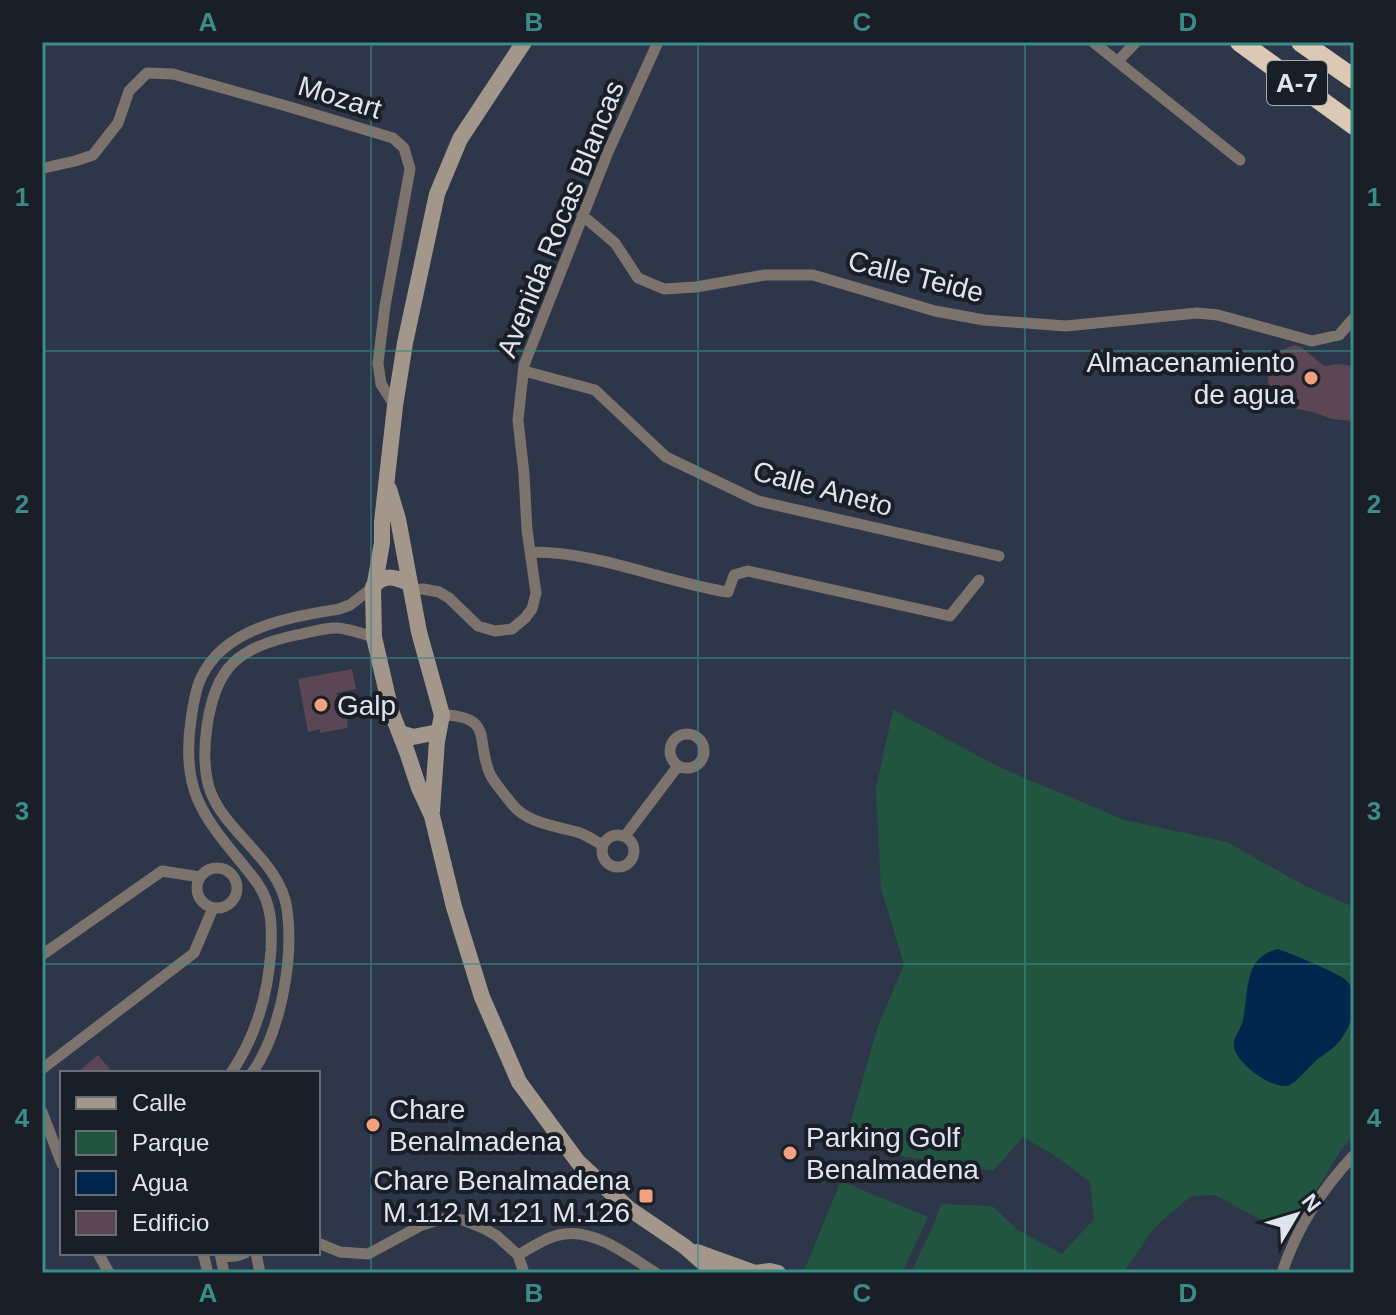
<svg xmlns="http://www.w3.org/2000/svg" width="1396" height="1315" viewBox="0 0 1396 1315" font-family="Arial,sans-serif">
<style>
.green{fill:#225540}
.water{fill:#00264d}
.building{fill:#5b4653}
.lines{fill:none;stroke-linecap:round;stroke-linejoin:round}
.street{stroke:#7c746c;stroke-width:11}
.secondary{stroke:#a3968a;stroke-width:16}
.highway{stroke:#dbc8b5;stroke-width:20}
.grid{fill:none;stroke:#398c88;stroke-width:2;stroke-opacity:0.55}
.poi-dot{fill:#f2a07f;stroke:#1a1e26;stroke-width:3}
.labels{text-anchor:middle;stroke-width:8;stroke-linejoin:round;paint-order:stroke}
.shield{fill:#1a1e26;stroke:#a4a9b3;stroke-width:2}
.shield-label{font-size:26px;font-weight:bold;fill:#dfe4f0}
.street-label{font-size:28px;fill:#dfe4f0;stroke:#1a1e26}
.poi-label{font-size:28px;fill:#dfe4f0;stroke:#1a1e26;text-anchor:start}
.neatline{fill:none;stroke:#398c88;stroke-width:3}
.grid-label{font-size:26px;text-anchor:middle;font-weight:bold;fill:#398c88}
</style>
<rect width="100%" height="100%" fill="#2e3649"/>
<path class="green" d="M893,710L999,767L1124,820L1227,842L1305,886L1354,907V1133L1339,1153L1289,1235L1215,1195L1191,1196L1154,1228L1123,1273H911L935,1221L941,1204L992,1206L1018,1230L1062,1254L1094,1219L1090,1182L1057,1157L1023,1137L993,1171L901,1156L847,1135L878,1026L904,965L881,888L876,788Z
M841,1181L928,1217L902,1273H803Z"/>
<path class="water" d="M1278,949C1290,953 1338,973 1346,980C1363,997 1350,1033 1334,1047C1330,1051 1324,1054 1319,1058C1311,1064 1296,1084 1287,1086C1270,1088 1238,1064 1234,1048C1232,1037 1241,1030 1243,1020C1249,992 1243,957 1278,949Z"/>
<path class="building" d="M1294,345L1301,347L1324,366L1339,364L1354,366V421L1332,419L1313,412L1297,409L1282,402L1268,389L1269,366L1280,351Z
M352,669L356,689L336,693L348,715L347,728L320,733V729L308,732L298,679Z
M98,1055L113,1073H77Z"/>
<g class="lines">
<path class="street" d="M1093,42L1240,160
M1118,61L1136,42
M44,168L75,161L93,155L118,123L129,91L147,73L173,74L290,107L393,138L404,148L410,169L385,306L378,363L381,384L395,406
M582,215L615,243L638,278L664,289L696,287L765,275H813L935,311L984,320L1066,326L1197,313L1218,315L1312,341L1339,335L1354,318
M524,371L595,390L666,457L758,501L999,556
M531,552C595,551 664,582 728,592L734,575L748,571L950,616L979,580
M412,590L423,589L439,592L449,598L478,626L495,631L512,629L525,618L532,609L536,593L527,530L524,474L518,420L524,365L608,152L658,42
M442,715C495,716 475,741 490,774C495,784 505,795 512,804C527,824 558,826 580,833C588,836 595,841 603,845
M670 751a17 17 0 1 1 34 0a17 17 0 1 1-34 0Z
M602 851a16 16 0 1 1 32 0a16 16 0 1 1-32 0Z
M625,836L678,766
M197 888a20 20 0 1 1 40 0a20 20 0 1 1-40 0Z
M42,955L162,871L200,877
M42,1069L194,953L213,908
M231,1073C257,1035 268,995 271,950C272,926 272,905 258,884C238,856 211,831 197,798C187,773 187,747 191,720C193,706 195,690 201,678C224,627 291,617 339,609L350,605L373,587
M252,1073C281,1032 294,958 287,909C280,861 228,835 211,793C203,772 204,747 207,726C216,666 238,648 296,635C309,633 325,627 338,628C350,629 362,634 374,637
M42,1112L62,1164
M318,1243L340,1252L368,1254L422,1225L442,1219L463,1220L485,1229L497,1236L518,1255L524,1273
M98,1253L109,1273
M203,1253L208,1273
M220,1253L224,1273
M256,1253L260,1273
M518,1255C533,1247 547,1236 564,1234C596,1229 630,1257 656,1273
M221,1257L236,1256L245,1253
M1282,1273C1296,1229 1323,1188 1354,1155"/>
<path class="secondary" d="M389,489L398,519L419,632L442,715L437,741L432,811
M375,583L382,543V522L395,406L405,343L437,194L460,139L524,42
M409,583C395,577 383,573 373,587L374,637L391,711L407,752L419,788L432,816L454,907L482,997L519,1082L578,1162L628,1208L684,1246L715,1273
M400,733L413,737L438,732
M697,1252L755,1273
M755,1273L770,1271L778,1273"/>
<path class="highway" d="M1240,42L1354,125
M1301,42L1354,79"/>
</g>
<path class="grid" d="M371,42V1273M698,42V1273M1025,42V1273M42,351H1354M42,658H1354M42,964H1354"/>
<g class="poi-dot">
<circle cx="1311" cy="378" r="8"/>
<circle cx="321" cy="705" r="8"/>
<circle cx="373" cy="1125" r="8"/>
<circle cx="790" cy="1153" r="8"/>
<rect x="638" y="1188" width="16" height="16" rx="4"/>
</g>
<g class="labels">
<rect class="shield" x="1267" y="61" width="60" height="44" rx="6"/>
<g class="shield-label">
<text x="1297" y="92">A-7</text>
</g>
<g class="street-label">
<text transform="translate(340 97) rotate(17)" y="10">Mozart</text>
<text transform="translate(560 219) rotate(-68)" y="10">Avenida Rocas Blancas</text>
<text transform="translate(916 276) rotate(14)" y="10">Calle Teide</text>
<text transform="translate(823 488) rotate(15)" y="10">Calle Aneto</text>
</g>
<g class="poi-label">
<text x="1295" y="372" text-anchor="end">Almacenamiento<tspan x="1295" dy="32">de agua</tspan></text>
<text x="337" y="715">Galp</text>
<text x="389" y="1119">Chare<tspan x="389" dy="32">Benalmadena</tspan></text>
<text x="806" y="1147">Parking Golf<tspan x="806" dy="32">Benalmadena</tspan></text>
<text x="630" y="1190" text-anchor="end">Chare Benalmadena<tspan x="630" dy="32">M.112 M.121 M.126</tspan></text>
</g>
</g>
<rect width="1396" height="1315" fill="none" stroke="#1a1e26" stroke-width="88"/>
<rect x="60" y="1071" width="260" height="184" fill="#1a1e26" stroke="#696d77" stroke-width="2"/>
<rect x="76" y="1097" width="40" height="12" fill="#a3968a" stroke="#696d77" stroke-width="2"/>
<text x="132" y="1111" font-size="24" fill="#dfe4f0">Calle</text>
<rect x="76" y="1131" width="40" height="24" fill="#225540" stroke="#696d77" stroke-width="2"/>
<text x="132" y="1151" font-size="24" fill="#dfe4f0">Parque</text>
<rect x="76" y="1171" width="40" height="24" fill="#00264d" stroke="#696d77" stroke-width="2"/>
<text x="132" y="1191" font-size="24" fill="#dfe4f0">Agua</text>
<rect x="76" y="1211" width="40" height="24" fill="#5b4653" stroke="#696d77" stroke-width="2"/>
<text x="132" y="1231" font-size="24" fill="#dfe4f0">Edificio</text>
<g transform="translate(1296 1215) rotate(52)" stroke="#1a1e26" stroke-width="6" paint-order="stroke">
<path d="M0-6L14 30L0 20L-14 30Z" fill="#dfe4f0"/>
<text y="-12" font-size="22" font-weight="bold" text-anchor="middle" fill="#dfe4f0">N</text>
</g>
<rect x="44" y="44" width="1308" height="1227" class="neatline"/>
<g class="grid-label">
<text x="208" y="31">A</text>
<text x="534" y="31">B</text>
<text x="862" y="31">C</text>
<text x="1188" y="31">D</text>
<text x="22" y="206">1</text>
<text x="1374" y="206">1</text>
<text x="22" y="513">2</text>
<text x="1374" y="513">2</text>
<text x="22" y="820">3</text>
<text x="1374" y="820">3</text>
<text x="22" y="1127">4</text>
<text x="1374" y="1127">4</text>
<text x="208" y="1302">A</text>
<text x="534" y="1302">B</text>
<text x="862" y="1302">C</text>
<text x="1188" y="1302">D</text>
</g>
</svg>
